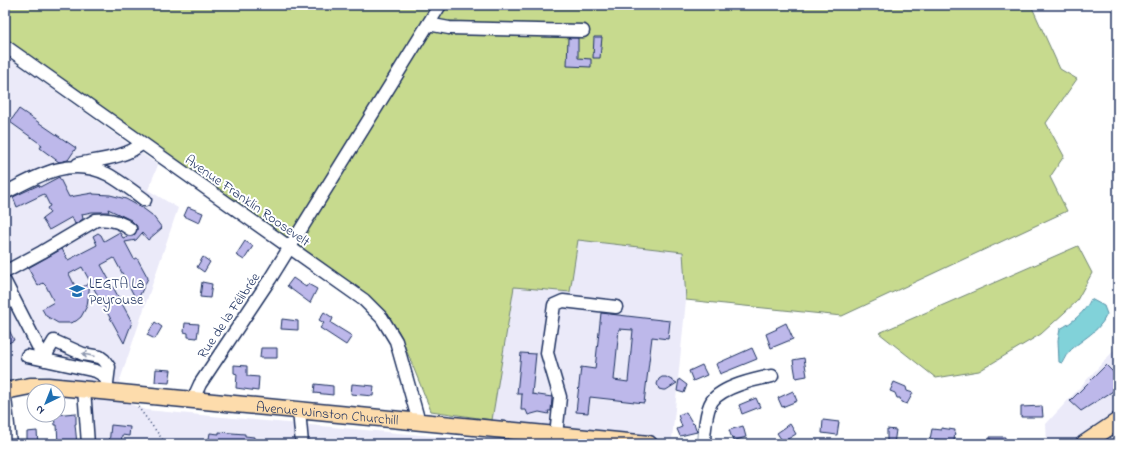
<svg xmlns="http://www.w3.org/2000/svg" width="1123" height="449" viewBox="0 0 1123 449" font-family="'Indie Flower',sans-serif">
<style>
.built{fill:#ebeaf9}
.green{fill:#c7da8e;stroke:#718476}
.water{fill:#81d2d9;stroke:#5891a8}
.building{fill:#bdb8ea;stroke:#1b2f5e;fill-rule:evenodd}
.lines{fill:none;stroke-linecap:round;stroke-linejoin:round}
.minor-casing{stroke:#1b2f5e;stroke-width:15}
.major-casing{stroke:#1b2f5e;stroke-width:19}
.path{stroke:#1b2f5e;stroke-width:1.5;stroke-dasharray:1 3;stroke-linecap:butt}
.minor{stroke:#fff;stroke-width:12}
.major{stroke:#fddcac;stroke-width:16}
.oneway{stroke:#8d97ae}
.labels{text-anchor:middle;stroke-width:4;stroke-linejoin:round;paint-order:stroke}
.street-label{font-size:14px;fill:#1b2f5e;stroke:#fff}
.poi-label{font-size:14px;fill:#1b2f5e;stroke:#fff;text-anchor:start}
</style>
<rect width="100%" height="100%" fill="#fff"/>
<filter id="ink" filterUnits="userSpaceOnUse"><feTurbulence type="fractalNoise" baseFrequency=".025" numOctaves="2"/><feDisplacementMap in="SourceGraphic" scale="8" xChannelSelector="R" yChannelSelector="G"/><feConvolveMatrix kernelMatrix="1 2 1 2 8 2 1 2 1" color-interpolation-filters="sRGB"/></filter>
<g filter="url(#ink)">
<path class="built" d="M5,55L158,165L148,190L178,208L118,386L40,375L21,377L5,381Z
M578,240L683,252L686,300L672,439L492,420L514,287L570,292Z
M1118,346V414L1073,444H1047L1046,424Z
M88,397L123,401L146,410L475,440V444H92Z"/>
<path class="green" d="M5,5H1031L1060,69L1077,79L1046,123L1064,156L1050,177L1067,211L842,316L686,300L683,252L578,240L570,292L514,287L492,420L431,411L399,332L382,308L63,80L5,43Z
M1078,246L1092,273L1076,302L1041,334L979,371L936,378L879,333Z"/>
<path class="water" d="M1091,299L1104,306L1107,314C1097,338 1071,341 1062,363L1059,362L1058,340L1060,329C1073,322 1085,312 1091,299Z"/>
<path class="building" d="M594,37H602L600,58H593Z
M568,38H578V58L591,59V67L567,66Z
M19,109L76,148L68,160L59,162L40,148L42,145L10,122Z
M59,177L69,197L93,193V194L110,195L126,199L144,209L152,215L162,228L148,240L142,233L136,240L125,242L134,259L137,258L148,278L137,301L114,258L101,265L132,322L124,343L82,267L69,274L77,290L90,283L87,306L81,317L76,321L70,323H58L46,316L42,309L54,302L46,286L43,283L38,286L28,268L62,249L68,260L97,245L93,236L98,233L101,235L104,241L118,233H120L123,238L128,236H133L137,230V226L131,220L108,209L109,212H92L82,214L83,219L75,224L72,217L49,230L42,219L50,213L47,208L50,206L44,194L17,207L13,197L39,185L40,187Z
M188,207L203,213L199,223L184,216Z
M245,241L253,246L244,260L236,255Z
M203,257L210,262L204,272L197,267Z
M293,278L306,287L308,284L317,289L310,303L287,286Z
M202,282L212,284L210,298L200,297Z
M324,312L333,318L331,323L352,336L346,345L320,328L324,323L319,320Z
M601,313L670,321L668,339L652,337L644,403L590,397L588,413L576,412L581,367L595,369ZM619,329L633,330L628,382L614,380Z
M282,319L298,321V330L281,329Z
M5,322L14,340L5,345Z
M155,322L162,327L155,339L147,335Z
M185,323L199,324L197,338L188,337V333L184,332Z
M786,323L793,339L771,348L766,334L777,329L776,328Z
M261,348H277V358H260Z
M752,348L757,359L720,374L716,364Z
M521,353L536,354L532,394L552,397L551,411H548L549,414L539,412L528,415L526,410H521L522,394H517Z
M804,358L807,376L796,378L793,360Z
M234,365L247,366V376L259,377L258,391L236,388L237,374L234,373Z
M702,365L707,375L693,381L689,371Z
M1106,365L1118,377V388L1081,411L1070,401Z
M156,369L171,370L169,383L155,382Z
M662,377H666L677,383L666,390H663L659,389L657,384L659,379Z
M679,379L687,385L684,393L677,391Z
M894,382L906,387L907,391L913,393L907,404L901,402L900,398H897L895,393L890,391Z
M315,384L333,386V395L314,393Z
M352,384L374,386L373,396L351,394Z
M793,391L797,401L782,407L778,398Z
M756,398L760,407L742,414L739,405Z
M1042,406L1043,417H1021V407Z
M686,412L693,424L694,423L697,432L680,436L677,429L682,427L678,415Z
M76,413V424H75L77,444H58L57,425H55L54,415Z
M823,420L839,422L837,435L822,433Z
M790,424L796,434L783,442L777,433Z
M111,425L130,427L129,436L122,435L121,444H109Z
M743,426L746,437L733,441L729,430Z
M941,428L955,430L954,442L930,439L932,429L941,430Z
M887,429L896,430L894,444H887Z
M37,431L38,444H27V432Z
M219,432L245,434V436L254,437V444H208L210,433L219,434Z
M990,437H1005V444H990Z"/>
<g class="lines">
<g class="minor-casing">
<path id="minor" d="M428,24L449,28L583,31
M5,46L364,300L382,318L396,341L417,415V421
M78,164C97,160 129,157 142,143
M5,193C37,176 70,156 107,174C120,181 133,191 145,200
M5,272L42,252L96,220C109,218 120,221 130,229
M5,282L45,360
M27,356L96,371L103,375L107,381
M45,360L48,351L54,341L83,354L100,357L104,360L109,367L106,391
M84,389L88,444
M5,397L10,444
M195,400V395L200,384L270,279L440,5
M299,410L302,444
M556,435L560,397L547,353L554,305L563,301L616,307
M704,444C704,433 706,410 712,401C722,387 755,379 772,376"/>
</g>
<g class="major-casing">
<g id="major">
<path id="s1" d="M5,391L30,386H48L649,444"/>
<path d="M1084,444L1118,421"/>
</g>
</g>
<path class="path" d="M138,407L166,444"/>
<use href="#minor" class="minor"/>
<use href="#major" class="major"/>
</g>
<defs><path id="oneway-shaft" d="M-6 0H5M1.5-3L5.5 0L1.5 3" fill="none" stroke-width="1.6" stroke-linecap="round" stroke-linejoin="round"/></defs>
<use class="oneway" href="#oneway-shaft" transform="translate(88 355) rotate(-168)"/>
</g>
<defs>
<g id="school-bare" transform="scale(1.2)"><path d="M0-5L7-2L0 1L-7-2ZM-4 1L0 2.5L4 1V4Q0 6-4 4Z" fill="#1f6fb2" stroke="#fff" stroke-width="2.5" paint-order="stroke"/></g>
</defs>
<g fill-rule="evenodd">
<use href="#school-bare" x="77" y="291"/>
</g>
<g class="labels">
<g class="street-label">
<text transform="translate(248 200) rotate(35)" y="5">Avenue Franklin Roosevelt</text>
<text transform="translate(228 315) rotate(-56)" y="5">Rue de la Félibrée</text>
<text dy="5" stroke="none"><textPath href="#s1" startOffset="324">Avenue Winston Churchill</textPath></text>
</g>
<g class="poi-label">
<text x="89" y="288">LEGTA La<tspan x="89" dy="16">Peyrouse</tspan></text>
</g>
</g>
<rect width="1123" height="449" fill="none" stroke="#fff" stroke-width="20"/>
<rect x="10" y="10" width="1103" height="429" fill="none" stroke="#1b2f5e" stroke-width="1.5" filter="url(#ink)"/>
<g transform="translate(46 403) rotate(223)"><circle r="19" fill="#ffffff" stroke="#a4acbf"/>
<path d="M0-3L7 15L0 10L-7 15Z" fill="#1f6fb2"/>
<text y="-6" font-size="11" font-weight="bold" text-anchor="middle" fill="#1b2f5e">N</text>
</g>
</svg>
